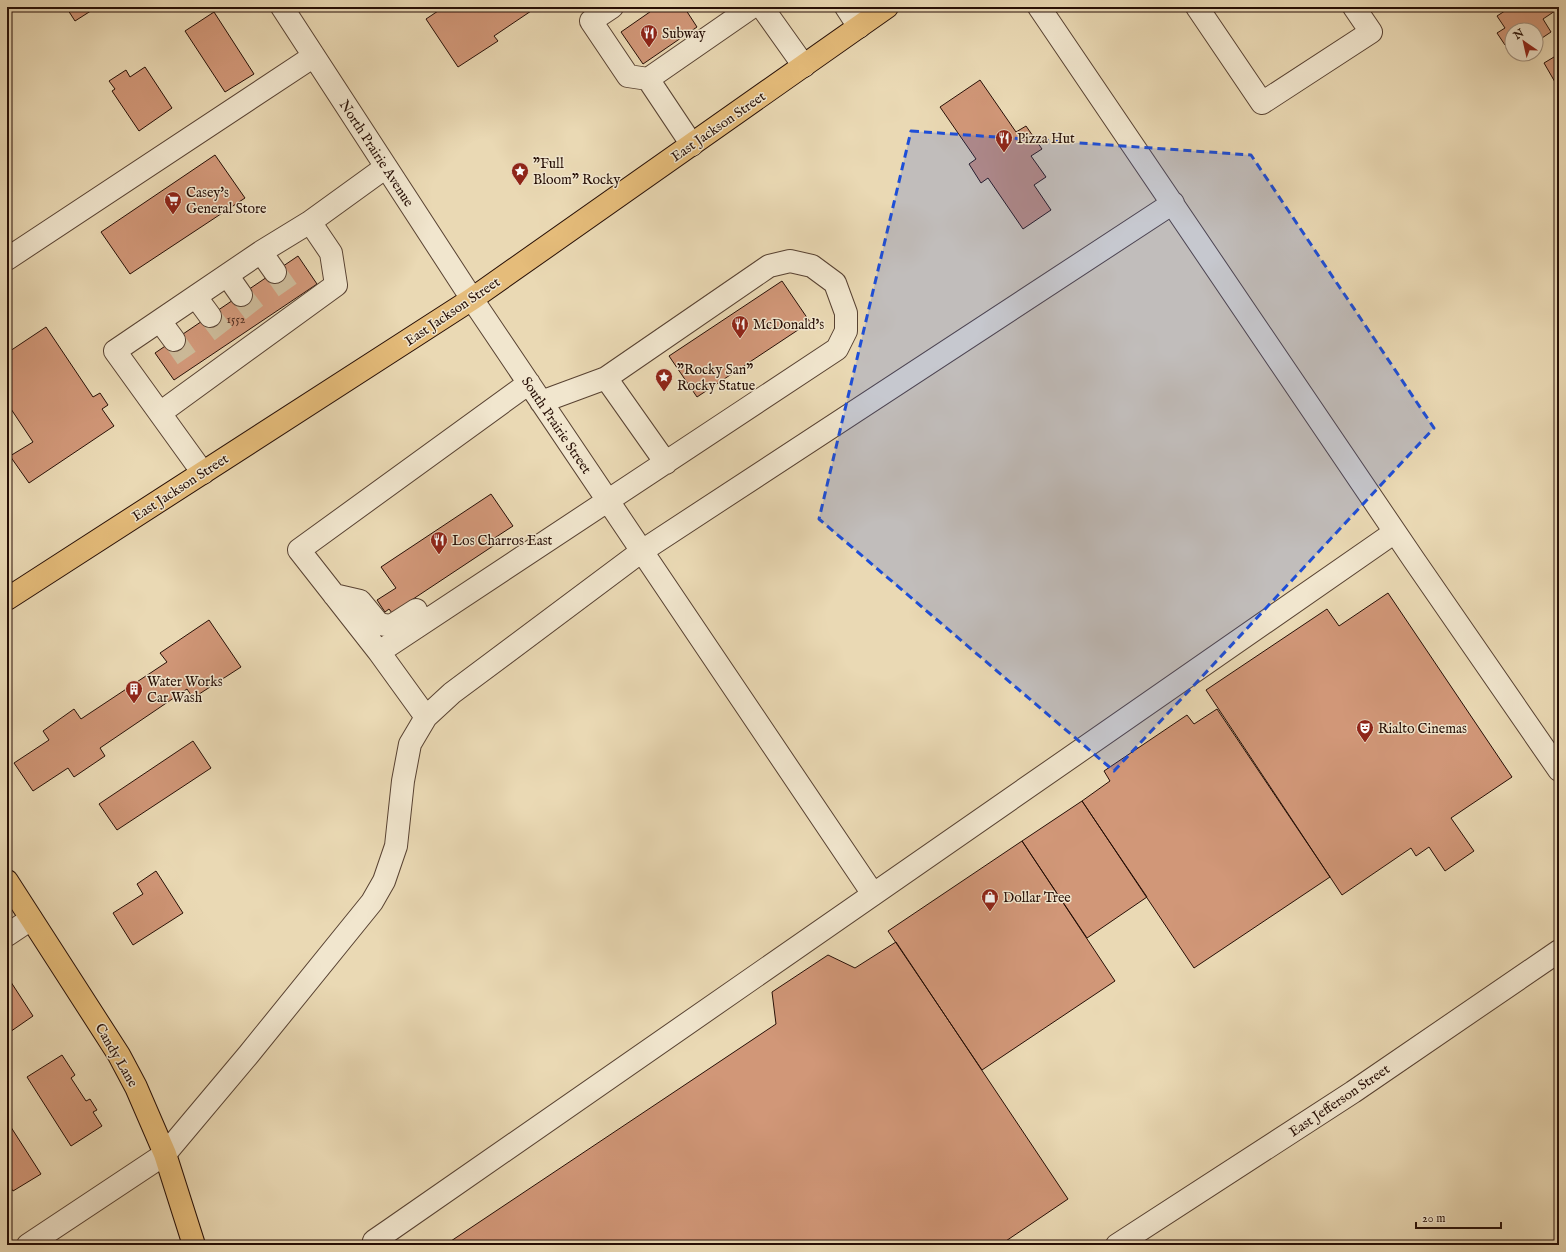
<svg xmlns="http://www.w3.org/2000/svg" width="1566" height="1252" viewBox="0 0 1566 1252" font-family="'IM FELL English',serif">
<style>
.building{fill:#d19778;stroke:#270f06}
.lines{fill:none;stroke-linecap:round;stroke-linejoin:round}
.minor-tunnel{stroke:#cdbb9a;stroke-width:22;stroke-dasharray:22 11;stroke-linecap:butt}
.minor-casing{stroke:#584232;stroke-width:24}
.major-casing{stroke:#270f06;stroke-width:24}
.highway-casing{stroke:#270f06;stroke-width:24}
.minor{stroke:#f1e6ce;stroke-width:22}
.major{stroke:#e5bc7a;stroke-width:22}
.highway{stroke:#e5bc7a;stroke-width:22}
.marked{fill:#1d4ed8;fill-opacity:0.2;stroke:#1d4ed8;stroke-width:3;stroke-dasharray:8 5;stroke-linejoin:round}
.labels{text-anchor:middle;stroke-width:3;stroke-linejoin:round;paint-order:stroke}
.number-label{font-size:12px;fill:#523122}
.poi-label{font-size:14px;fill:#270f06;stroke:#f1e6ce;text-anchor:start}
.street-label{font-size:14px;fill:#270f06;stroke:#f1e6ce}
</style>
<rect width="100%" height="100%" fill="#ead9b4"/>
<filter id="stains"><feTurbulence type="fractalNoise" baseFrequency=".005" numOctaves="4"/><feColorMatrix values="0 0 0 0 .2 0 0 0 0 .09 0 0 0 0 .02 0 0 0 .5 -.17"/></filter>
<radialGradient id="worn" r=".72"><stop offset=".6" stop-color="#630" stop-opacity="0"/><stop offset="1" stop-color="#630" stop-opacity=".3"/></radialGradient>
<path class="building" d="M66,7H97L75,21Z
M444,7H537L494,36L498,41L458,67L426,19Z
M657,7H684L697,27L643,64L621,32Z
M1511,7H1553L1555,11L1543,19L1551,32L1536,42V30H1512V41L1505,45L1497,33L1505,28L1497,16Z
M214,12L254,74L225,92L185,31Z
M1559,54V89L1544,63Z
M145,67L172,108L139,131L112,91L115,89L109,81L126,70L130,77Z
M980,80L1016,132L1026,126L1042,149L1031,156L1046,177L1034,185L1051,210L1023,229L988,178L981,183L969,164L976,159L940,107Z
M215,155L245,198L130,274L101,232Z
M298,256L317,284L174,380L155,353Z
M782,281L810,322L697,397L669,356Z
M46,327L93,397L100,393L108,405L102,409L114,426L29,483L10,456L33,442L7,403V353Z
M491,494L513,526L493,539L496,544L392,613L389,609L385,612L377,600L396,588L381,567Z
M1388,593L1512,777L1451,818L1474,851L1445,871L1429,847L1416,856L1411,848L1342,895L1206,690L1327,609L1339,626Z
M209,620L241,667L193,698L187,689L100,748L105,756L74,777L68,768L33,791L14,763L49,740L43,731L74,709L81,719L167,662L160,653Z
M1217,709L1330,877L1194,968L1082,801L1110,781L1104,771L1187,715L1194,724Z
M193,741L211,768L117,830L99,804Z
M1082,801L1147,897L1087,938L1022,841Z
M1022,841L1115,981L982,1070L888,931Z
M156,871L183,913L133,945L113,913L143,894L137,884Z
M896,942L1068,1199L1000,1245H450L448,1243L776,1024L772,992L828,955L855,968Z
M7,976L33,1016L7,1034Z
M62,1055L75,1075L71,1078L86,1101L90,1099L97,1110L93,1112L102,1126L71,1146L27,1077Z
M7,1121L41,1174L13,1191L7,1182Z"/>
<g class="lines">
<path class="minor-tunnel" d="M275,272L294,299
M241,295L261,321
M210,316L230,342
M174,340L193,367"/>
<g class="minor-casing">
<path id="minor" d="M282,7L472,299L873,894
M612,7L591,21L628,76L648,79
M762,7L804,66
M846,7L859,27
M1039,7L1414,560L1559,770
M1197,7L1262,103L1371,32L1354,7
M692,145L648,79L752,7
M261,252L275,272
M7,259L314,56
M227,275L241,295
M196,297L210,316
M160,321L174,340
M606,378L666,463
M529,383L299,550L379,652L837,349L846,331V313L835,283L812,266L790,261L769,266L606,378L541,402
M160,413L336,285L331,253L310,222
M203,473L115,351L261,252L310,222L386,167
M334,595L360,601L379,624L391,626L416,610
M379,652L426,717
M7,935L31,919
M28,1245L165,1154L249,1054L372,902L384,881L396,846L403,781L410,744L426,717L452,693L642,551L1173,203
M373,1245L374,1241L390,1230L1395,532
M1117,1245L1353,1092L1559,951"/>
</g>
<g class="major-casing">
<path id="major" d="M7,881L119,1055L136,1087L165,1154L194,1245"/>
</g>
<g class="highway-casing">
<path id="highway" d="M7,599L472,299L887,7"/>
</g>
<use href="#minor" class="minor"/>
<use href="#major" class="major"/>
<use href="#highway" class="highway"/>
</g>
<path class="marked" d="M911,131L1251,155L1434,428L1114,771L819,519Z"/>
<defs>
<g id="restaurant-pin" transform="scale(0.9)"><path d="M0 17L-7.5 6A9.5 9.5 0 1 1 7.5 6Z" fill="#8f2418" stroke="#f1e6ce"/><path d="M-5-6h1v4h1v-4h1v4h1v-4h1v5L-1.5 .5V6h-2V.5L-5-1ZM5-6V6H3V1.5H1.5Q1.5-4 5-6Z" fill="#fff"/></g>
<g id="sight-pin" transform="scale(0.9)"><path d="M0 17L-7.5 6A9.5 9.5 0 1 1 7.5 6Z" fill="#8f2418" stroke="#f1e6ce"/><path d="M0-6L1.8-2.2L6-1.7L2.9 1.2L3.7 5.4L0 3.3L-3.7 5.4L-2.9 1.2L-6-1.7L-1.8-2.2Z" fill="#fff"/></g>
<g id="supermarket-pin" transform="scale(0.9)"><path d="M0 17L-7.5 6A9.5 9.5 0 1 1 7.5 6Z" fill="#8f2418" stroke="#f1e6ce"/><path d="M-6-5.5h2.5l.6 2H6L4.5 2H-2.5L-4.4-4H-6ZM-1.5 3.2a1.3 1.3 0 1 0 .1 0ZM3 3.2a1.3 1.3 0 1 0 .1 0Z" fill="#fff"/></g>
<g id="building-pin" transform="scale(0.9)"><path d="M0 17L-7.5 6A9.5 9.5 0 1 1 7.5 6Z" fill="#8f2418" stroke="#f1e6ce"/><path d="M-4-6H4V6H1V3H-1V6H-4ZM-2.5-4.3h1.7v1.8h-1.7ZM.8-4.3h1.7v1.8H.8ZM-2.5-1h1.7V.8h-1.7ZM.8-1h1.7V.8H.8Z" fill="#fff"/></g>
<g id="theatre-pin" transform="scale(0.9)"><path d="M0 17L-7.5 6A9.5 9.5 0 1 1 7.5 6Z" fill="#8f2418" stroke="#f1e6ce"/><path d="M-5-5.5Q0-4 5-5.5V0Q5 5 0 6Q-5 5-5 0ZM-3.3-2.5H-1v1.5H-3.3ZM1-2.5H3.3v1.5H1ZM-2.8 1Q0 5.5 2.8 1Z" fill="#fff"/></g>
<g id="shop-pin" transform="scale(0.9)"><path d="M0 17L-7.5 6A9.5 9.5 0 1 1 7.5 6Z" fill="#8f2418" stroke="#f1e6ce"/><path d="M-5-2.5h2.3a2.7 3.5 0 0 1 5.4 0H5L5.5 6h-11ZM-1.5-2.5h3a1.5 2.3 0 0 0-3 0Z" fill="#fff"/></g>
</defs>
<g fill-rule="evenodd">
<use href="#restaurant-pin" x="649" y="33"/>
<use href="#restaurant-pin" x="1004" y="138"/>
<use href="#sight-pin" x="520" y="171"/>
<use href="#supermarket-pin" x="173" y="200"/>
<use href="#restaurant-pin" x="740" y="324"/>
<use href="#sight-pin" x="664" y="377"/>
<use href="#restaurant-pin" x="439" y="540"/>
<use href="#building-pin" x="134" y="689"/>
<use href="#theatre-pin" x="1365" y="728"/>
<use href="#shop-pin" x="990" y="897"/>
</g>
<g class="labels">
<g class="number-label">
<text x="236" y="323">1552</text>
</g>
<g class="poi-label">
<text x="662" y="38">Subway</text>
<text x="1017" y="143">Pizza Hut</text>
<text x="533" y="168">"Full<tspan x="533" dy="16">Bloom" Rocky</tspan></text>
<text x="186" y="197">Casey's<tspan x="186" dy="16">General Store</tspan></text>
<text x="753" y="329">McDonald's</text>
<text x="677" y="374">"Rocky San"<tspan x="677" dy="16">Rocky Statue</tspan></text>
<text x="452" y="545">Los Charros East</text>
<text x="147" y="686">Water Works<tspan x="147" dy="16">Car Wash</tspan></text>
<text x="1378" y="733">Rialto Cinemas</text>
<text x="1003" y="902">Dollar Tree</text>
</g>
<g class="street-label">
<text transform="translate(718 126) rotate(-35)" y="5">East Jackson Street</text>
<text transform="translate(377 153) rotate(57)" y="5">North Prairie Avenue</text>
<text transform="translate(452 311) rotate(-34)" y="5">East Jackson Street</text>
<text transform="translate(557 425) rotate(56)" y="5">South Prairie Street</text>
<text transform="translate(180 487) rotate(-33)" y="5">East Jackson Street</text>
<text transform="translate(117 1055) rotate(60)" y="5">Candy Lane</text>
<text transform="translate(1339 1100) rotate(-34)" y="5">East Jefferson Street</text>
</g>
</g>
<rect width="1566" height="1252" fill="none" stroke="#ead9b4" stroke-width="24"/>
<rect x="8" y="8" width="1550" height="1236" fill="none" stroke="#270f06" stroke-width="2"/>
<rect x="12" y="12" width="1542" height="1228" fill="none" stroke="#270f06"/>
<g transform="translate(1524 42) rotate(326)"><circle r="19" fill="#f1e6ce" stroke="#a0907e"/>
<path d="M0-3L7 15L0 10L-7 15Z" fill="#8f2418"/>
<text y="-6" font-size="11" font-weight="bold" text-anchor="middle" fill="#270f06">N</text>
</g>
<path d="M1416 1222v6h85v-6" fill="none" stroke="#270f06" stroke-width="2"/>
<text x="1422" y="1222" font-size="12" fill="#270f06" stroke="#f1e6ce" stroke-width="3" paint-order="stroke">20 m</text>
<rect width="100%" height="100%" filter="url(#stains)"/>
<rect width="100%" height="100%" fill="url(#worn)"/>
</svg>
